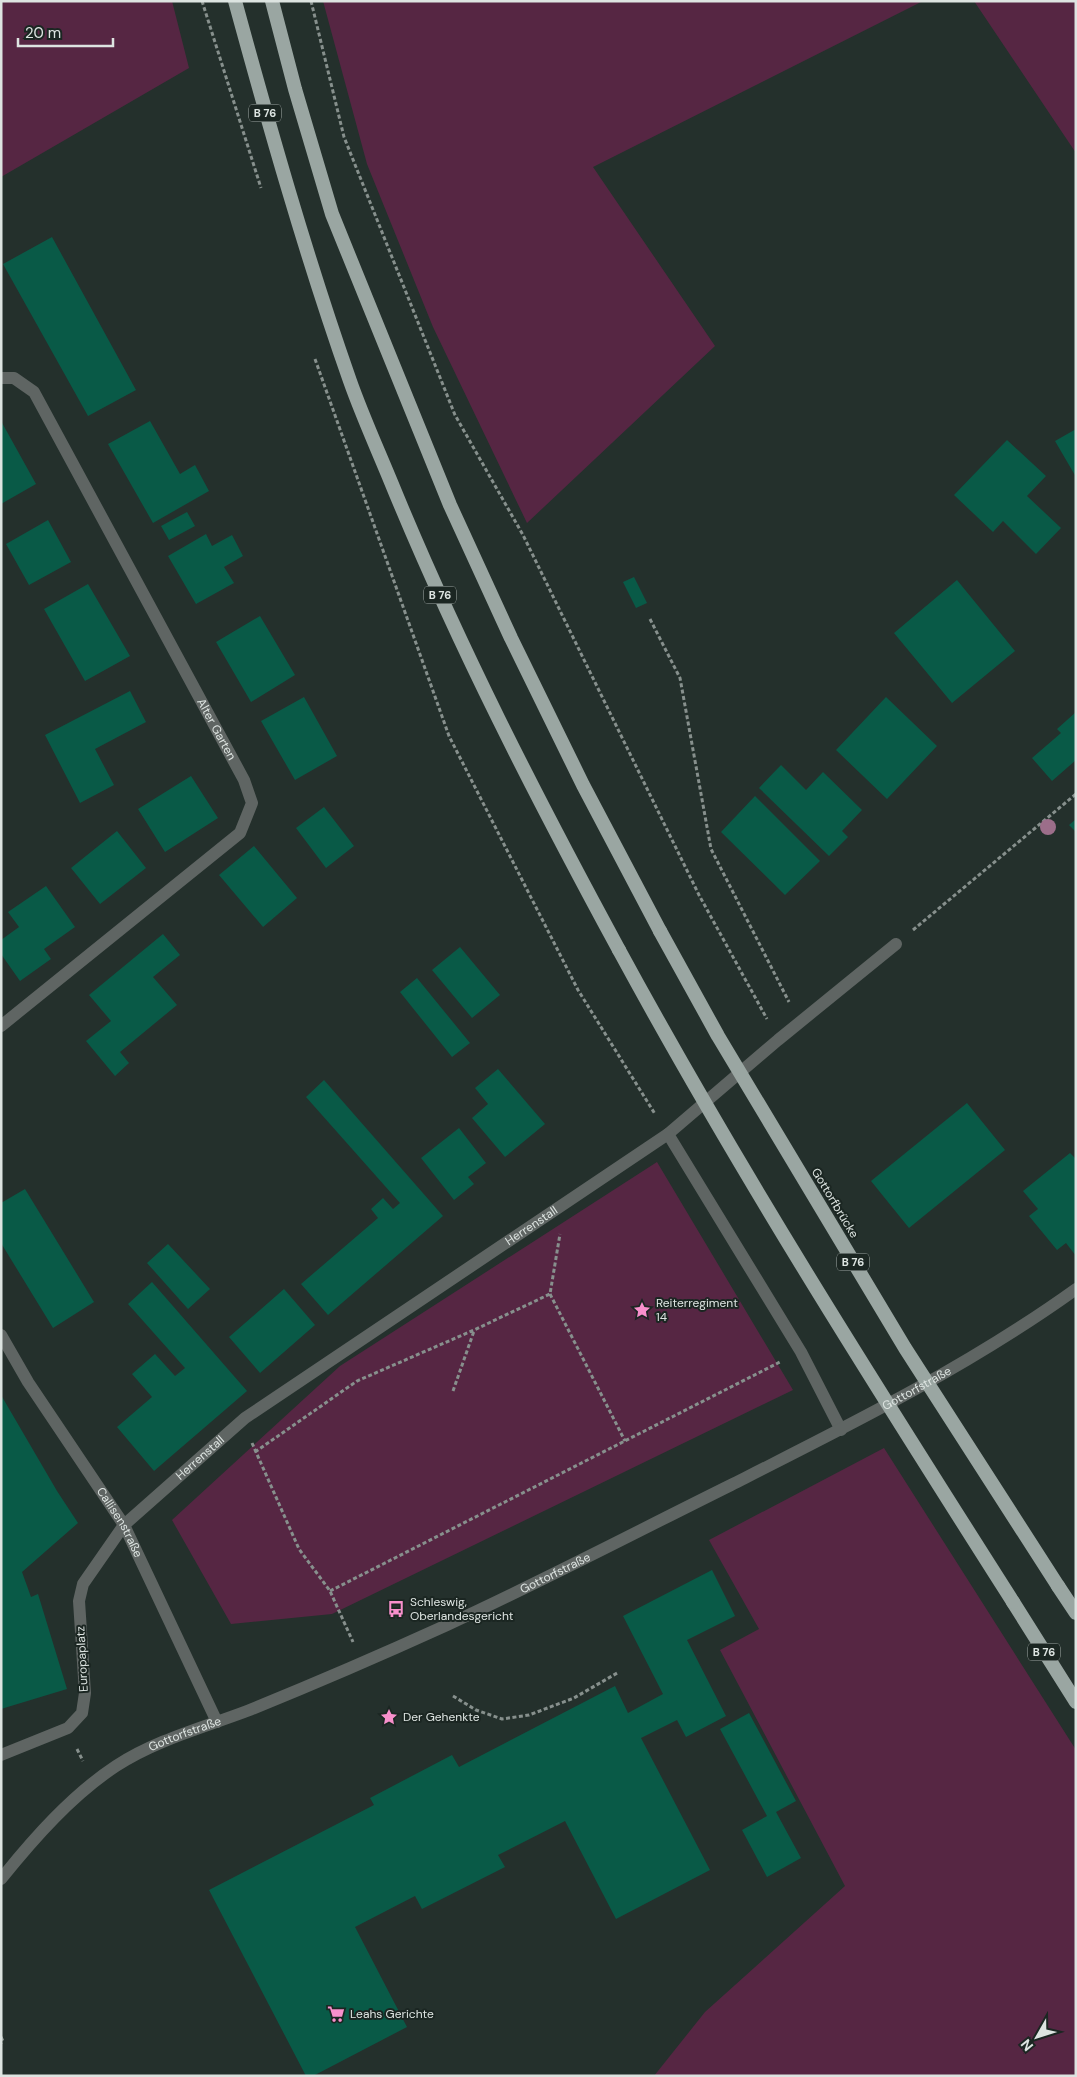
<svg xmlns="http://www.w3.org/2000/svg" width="1077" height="2077" viewBox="0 0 1077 2077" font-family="'DM Sans',sans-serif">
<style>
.green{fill:#562643}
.building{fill:#095a47}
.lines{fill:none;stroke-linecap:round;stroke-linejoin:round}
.path{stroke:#87908d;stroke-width:3;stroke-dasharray:4 2.5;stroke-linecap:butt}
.service{stroke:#5f6563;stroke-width:12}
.minor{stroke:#5f6563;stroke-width:12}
.tertiary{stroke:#5f6563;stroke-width:12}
.trunk{stroke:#9aa6a2;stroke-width:14}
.trunk-bridge{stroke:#9aa6a2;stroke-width:14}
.tree{fill:#9c6e8a}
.labels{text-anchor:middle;stroke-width:4;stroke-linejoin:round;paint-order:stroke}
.shield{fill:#1b2622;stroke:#a3aba8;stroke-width:1}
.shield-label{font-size:11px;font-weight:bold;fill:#dde4e1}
.street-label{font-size:12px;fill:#dde4e1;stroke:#1b2622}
.poi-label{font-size:12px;fill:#dde4e1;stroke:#1b2622;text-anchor:start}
</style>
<rect width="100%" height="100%" fill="#24302c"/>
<path class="green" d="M1,1H172L189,68L1,177Z
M323,1H923L593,167L715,346L527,523L433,327L367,164Z
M974,1H1076V153Z
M657,1162L793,1390L332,1614L231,1624L172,1520L340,1366Z
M884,1448L1076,1750V2076H654L705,2012L845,1886L720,1650L759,1629L709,1540Z"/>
<path class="building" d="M52,237L136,390L88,416L3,264Z
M1,421L36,484L1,504Z
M150,421L180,474L195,465L209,491L153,523L108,444Z
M1076,429V477L1055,441Z
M1007,440L1046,476L1027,496L1061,528L1036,554L1003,521L993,532L954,495Z
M187,512L195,526L169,540L161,526Z
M48,520L71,562L29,585L6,544Z
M206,534L212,546L232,535L243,556L224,567L234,583L196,604L168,556Z
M634,577L647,603L636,608L623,582Z
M957,580L1015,651L952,703L894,633Z
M88,584L130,656L85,681L44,609Z
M260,616L295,675L251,702L216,642Z
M130,691L146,722L95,749L114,785L80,803L45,735Z
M304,697L337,756L295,780L261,721Z
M886,697L937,746L887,799L836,750Z
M1076,712V760L1052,781L1032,758L1061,733L1057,729Z
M781,765L806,790L823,772L862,810L842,831L848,837L829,856L759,788Z
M191,776L218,818L165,852L138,809Z
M755,796L820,861L785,895L721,832Z
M324,807L354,846L326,868L296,828Z
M1076,819V832L1069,825Z
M117,831L146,868L100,904L71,868Z
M254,846L297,898L263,927L219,875Z
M46,886L75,927L44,949L51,959L20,981L1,954V940L19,927L8,912Z
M163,934L180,955L153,977L177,1005L120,1052L129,1063L115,1076L86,1041L111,1021L89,995Z
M460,947L500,995L472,1018L432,970Z
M417,978L470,1043L452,1057L400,992Z
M498,1069L545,1124L505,1157L472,1118L488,1104L475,1088Z
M324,1080L443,1216L328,1315L301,1284L378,1218L371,1209L383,1198L393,1209L400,1203L306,1097Z
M967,1103L1005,1150L909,1228L871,1181Z
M459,1128L486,1163L468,1177L474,1184L454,1200L421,1158Z
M1070,1153L1076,1159V1256L1066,1243L1057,1250L1029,1216L1038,1209L1023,1191Z
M25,1189L94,1302L53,1328L1,1243V1203Z
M168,1244L210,1289L188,1309L147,1263Z
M152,1282L247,1391L154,1471L117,1427L152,1397L132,1374L155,1354L175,1376L185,1368L128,1304Z
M284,1289L315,1325L260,1373L229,1337Z
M1,1395L57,1491L78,1523L22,1572L31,1597L38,1594L67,1689L1,1709Z
M712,1570L735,1616L687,1640L726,1716L686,1737L677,1720L641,1738L710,1870L616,1919L565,1821L498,1855L505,1867L422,1909L415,1896L355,1927L407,2027L313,2076H306L209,1890L374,1805L370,1798L452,1755L459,1767L615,1686L628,1713L663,1694L623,1616Z
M749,1713L796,1801L776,1812L801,1858L767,1877L742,1830L767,1816L720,1729Z"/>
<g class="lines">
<path class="path" d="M202,1L261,188
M311,1L344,137L455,415L523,535L699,895L767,1019
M315,359L449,736L578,990L655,1114
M650,619L680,678L711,849L789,1002
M913,930L1076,794
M550,1294L625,1441
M453,1391L474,1331
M252,1443L299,1549L330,1591L353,1642
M255,1452L357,1381L474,1330L550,1294L560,1234
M330,1591L780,1362
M453,1696L476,1710L502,1719L529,1715L574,1698L619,1672
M77,1749L83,1761
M1,2037L3,2041L1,2043"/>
<path class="service" d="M668,1134L778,1040L896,944"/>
<g class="minor">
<path id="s1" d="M1,378H14L34,392L244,780L252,803L240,833L1,1026"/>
<path id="s2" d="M1,1335L28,1382L124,1525L217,1722"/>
<path id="s3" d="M1,1755L68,1728L82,1713L85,1693L79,1601L83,1584L124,1525L245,1418L668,1134L801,1352L841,1430"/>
</g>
<path class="tertiary" id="s4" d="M1,1879C34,1838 72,1795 116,1766C156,1740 202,1728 247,1711C314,1684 381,1655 447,1625C543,1581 636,1532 731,1485C848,1426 969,1366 1076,1289"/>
<path class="trunk" d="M235,1C270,129 306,256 350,381C362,415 377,448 391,482C457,643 536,797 619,950
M272,1L295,89L332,214L450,505L511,638L583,785L660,931
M1058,1586L1076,1613
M1013,1602L1076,1702"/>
<path class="trunk-bridge" d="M660,931L718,1036L905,1348L1058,1586
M619,950C740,1173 877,1388 1013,1602"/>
</g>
<circle class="tree" cx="1048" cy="827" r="8"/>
<defs>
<g id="sight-bare" transform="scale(1.35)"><path d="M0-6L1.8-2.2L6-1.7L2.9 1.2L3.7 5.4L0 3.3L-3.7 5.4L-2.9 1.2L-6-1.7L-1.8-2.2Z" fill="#f890cc" stroke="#1b2622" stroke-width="2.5" paint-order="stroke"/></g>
<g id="bus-bare" transform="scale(1.35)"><path d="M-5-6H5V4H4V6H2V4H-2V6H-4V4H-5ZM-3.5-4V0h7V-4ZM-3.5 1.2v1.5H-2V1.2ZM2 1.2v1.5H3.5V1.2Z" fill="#f890cc" stroke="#1b2622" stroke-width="2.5" paint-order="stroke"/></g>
<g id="supermarket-bare" transform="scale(1.35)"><path d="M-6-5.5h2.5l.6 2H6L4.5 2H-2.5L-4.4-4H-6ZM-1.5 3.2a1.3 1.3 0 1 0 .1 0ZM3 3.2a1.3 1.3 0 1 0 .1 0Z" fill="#f890cc" stroke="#1b2622" stroke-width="2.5" paint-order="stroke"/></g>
</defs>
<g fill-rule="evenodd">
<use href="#sight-bare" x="642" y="1310"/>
<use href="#bus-bare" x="396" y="1609"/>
<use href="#sight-bare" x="389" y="1717"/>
<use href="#supermarket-bare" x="336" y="2014"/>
</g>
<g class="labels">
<g class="shield">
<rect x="249" y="104.5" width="32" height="17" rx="4"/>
<rect x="424" y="586.5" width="32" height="17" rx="4"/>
<rect x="837" y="1253.5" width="32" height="17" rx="4"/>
<rect x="1028" y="1643.5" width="32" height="17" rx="4"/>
</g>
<g class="shield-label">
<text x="265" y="117">B 76</text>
<text x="440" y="599">B 76</text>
<text x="853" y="1266">B 76</text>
<text x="1044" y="1656">B 76</text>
</g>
<g class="street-label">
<text dy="4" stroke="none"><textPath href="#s1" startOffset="421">Alter Garten</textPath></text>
<text transform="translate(835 1203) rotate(59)" y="4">Gottorfbrücke</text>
<text dy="4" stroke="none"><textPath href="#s3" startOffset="801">Herrenstall</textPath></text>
<text dy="4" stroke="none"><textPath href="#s4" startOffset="1048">Gottorfstraße</textPath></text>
<text dy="4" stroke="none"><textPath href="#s3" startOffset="396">Herrenstall</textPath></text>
<text dy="4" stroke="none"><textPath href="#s2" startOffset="222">Callisenstraße</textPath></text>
<text dy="4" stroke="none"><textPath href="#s4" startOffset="642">Gottorfstraße</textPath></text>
<text transform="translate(82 1659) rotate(-93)" y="4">Europaplatz</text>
<text dy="4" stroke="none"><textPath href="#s4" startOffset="238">Gottorfstraße</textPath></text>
</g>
<g class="poi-label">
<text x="656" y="1307">Reiterregiment<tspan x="656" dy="14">14</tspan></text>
<text x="410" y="1606">Schleswig,<tspan x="410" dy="14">Oberlandesgericht</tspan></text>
<text x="403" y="1721">Der Gehenkte</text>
<text x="350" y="2018">Leahs Gerichte</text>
</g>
</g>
<rect width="1077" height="2077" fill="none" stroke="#dde4e1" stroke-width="5"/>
<g transform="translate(1037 2037) rotate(231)" stroke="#1b2622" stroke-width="4" paint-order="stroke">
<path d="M0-4L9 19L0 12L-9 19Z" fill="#dde4e1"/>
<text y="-8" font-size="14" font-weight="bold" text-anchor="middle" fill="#dde4e1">N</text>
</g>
<path d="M18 38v8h95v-8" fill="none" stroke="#dde4e1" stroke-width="2.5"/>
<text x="25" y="38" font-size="15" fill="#dde4e1" stroke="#1b2622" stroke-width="4" paint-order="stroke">20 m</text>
</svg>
